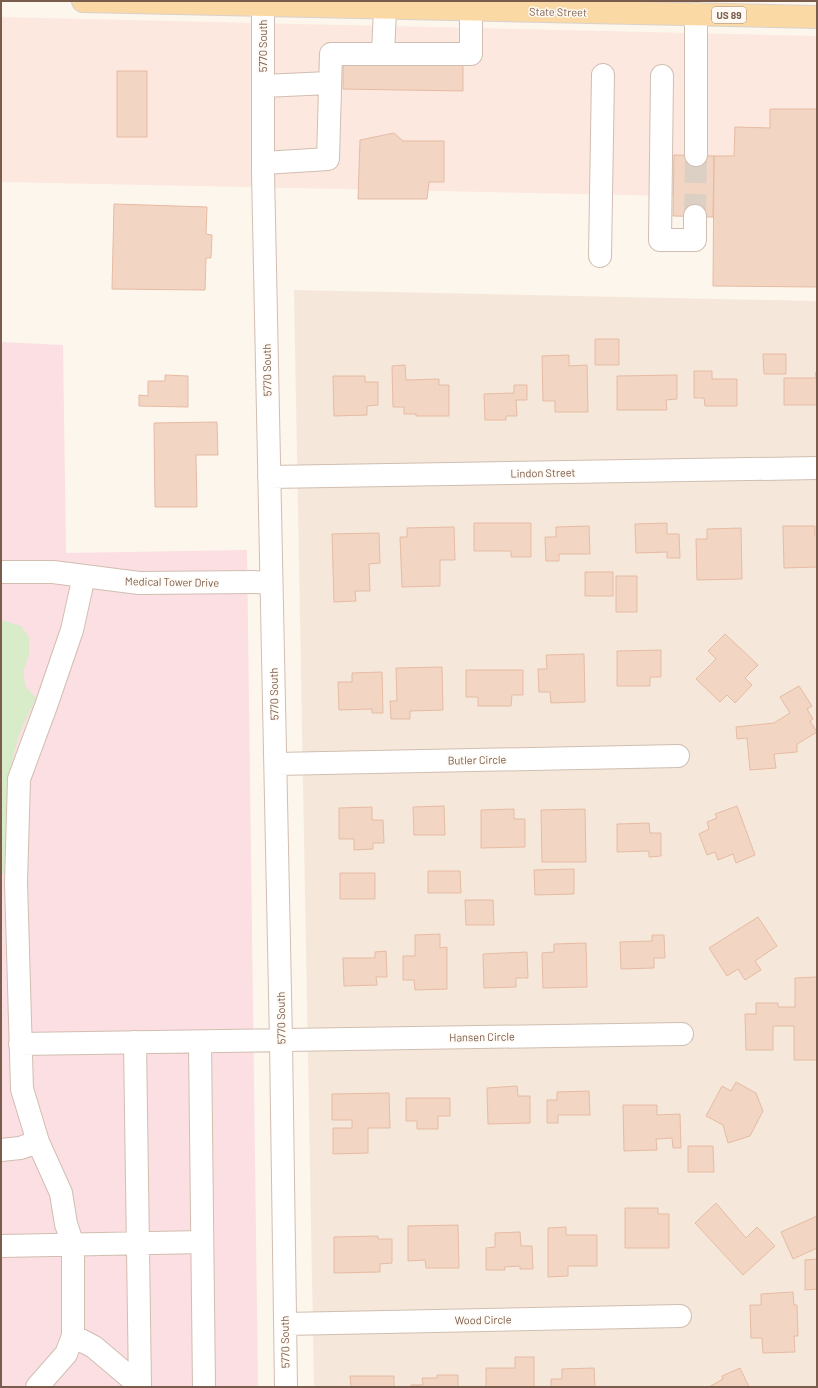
<svg xmlns="http://www.w3.org/2000/svg" width="818" height="1388" viewBox="0 0 818 1388" font-family="Barlow,sans-serif">
<style>
.residential{fill:#f5e8da}
.commercial{fill:#fde8e0}
.medical{fill:#fbdfe3}
.grass{fill:#d8ecc9}
.building{fill:#f3d5c3;stroke:#e6bba3}
.lines{fill:none;stroke-linecap:round;stroke-linejoin:round}
.minor-tunnel{stroke:#dcd0c4;stroke-width:22;stroke-dasharray:22 11;stroke-linecap:butt}
.minor-casing{stroke:#d1beb0;stroke-width:24}
.major-casing{stroke:#dad1cd;stroke-width:24}
.minor{stroke:#fff;stroke-width:22}
.major{stroke:#fbd9a5;stroke-width:22}
.labels{text-anchor:middle;stroke-width:3;stroke-linejoin:round;paint-order:stroke}
.shield{fill:#fffaf3;stroke:#a28b7f;stroke-width:1}
.shield-label{font-size:10px;font-weight:bold;fill:#7a5c4d}
.street-label{font-size:11px;fill:#7a5c4d;stroke:#fffaf3}
</style>
<rect width="100%" height="100%" fill="#fdf6ec"/>
<path class="residential" d="M294,290L817,301V1387H314Z"/>
<path class="commercial" d="M1,17L817,36V199L2,182Z"/>
<path class="medical" d="M1,342L63,345L66,553L247,550L258,1387H1Z"/>
<path class="grass" d="M1,620L21,626L29,637V655L23,672L26,687L36,698C30,712 21,727 17,743C4,783 5,831 8,873L1,874Z"/>
<path class="building" d="M343,61L463,62V91L343,89Z
M117,71H147V137H117Z
M770,109H817V287L713,286L714,156H734L735,127L770,128Z
M394,133L403,141H444V182H429L427,199H358L360,140Z
M674,155L714,156L713,217L673,216Z
M114,204L207,207L206,234L212,235L211,258H206L205,290L112,289Z
M595,339H619V365H595Z
M763,354H786V374H764Z
M569,355V366L587,365L588,412H555V401H543L542,356Z
M405,365L406,380L439,379V385H449V416H416V414H404V407H393L392,366Z
M694,371H712V379H737V406H705L704,398H694Z
M816,372L817,405H784V378H816Z
M165,375L188,376V407L139,406V395L148,396V381H165Z
M677,375V399L666,400L667,410H617V376Z
M333,376H365V382H378V405L367,406V415L334,416Z
M514,385H527V400H516L517,416H506V420H485L484,394L514,393Z
M217,422L218,455H196L197,507H155L154,423Z
M474,523H531V557H511V551H474Z
M667,523V534H679L680,558H667V552L636,553L635,524Z
M589,526L590,554H559V561H546L545,537H556V527Z
M783,526H815V536H817V567L784,568Z
M454,527L455,560H440V586L402,587L400,537H407V528Z
M741,528L742,579L697,580L696,539H707V529Z
M379,533L380,563L369,564L370,591H355L356,601L334,602L332,534Z
M585,572H613V596H585Z
M616,576H637V612H616Z
M725,634L758,665L745,678L752,685L735,703L727,695L720,702L696,679L716,659L708,651Z
M661,650V677H650V686H617V651Z
M584,654L585,702L551,703L550,692H539L538,669H547L546,655Z
M442,667L443,710L410,711V719H391L390,701H397L396,668Z
M466,670H523V695H512L511,706H478V697H466Z
M382,672L383,713H372V709L339,710L338,682H352V673Z
M799,686L812,706L807,709L813,719L810,721L817,732L797,744V752L774,754L776,768L750,770L747,738L737,739L736,727L774,723L790,713L780,697Z
M444,806L445,835H414L413,807Z
M737,806L755,855L736,863L733,854L718,860L715,852L707,855L699,834L709,829L707,822L717,818L715,814Z
M372,807V820H383L384,843H373V849L354,850V839H339V808Z
M514,809V819H525V847L481,848V810Z
M585,809L586,862H542L541,810Z
M649,823L650,833H661V856L649,857V851L617,852V824Z
M574,869V894L535,895L534,870Z
M428,871H460L461,893H428Z
M340,873H375V899H340Z
M465,900H493L494,925H466Z
M758,917L777,946L755,961L761,970L745,980L738,969L727,976L709,948Z
M440,934V948L447,947V989L415,990L414,980H403V956H415V935Z
M652,935H664L665,958H654V968L621,969L620,942L652,941Z
M586,943L587,987L543,988L542,953L554,952V944Z
M386,951L387,977H376L377,985L344,986L343,958H375V952Z
M527,952L528,978H516V987L484,988L483,954Z
M817,977V1060H794V1026H773V1050H746L745,1014H756V1003H778V1007H795V978Z
M736,1082L756,1093L763,1111L750,1136L728,1143L723,1125L706,1116L722,1086L731,1091Z
M517,1086L518,1096H530V1123L488,1124L487,1088Z
M589,1091L590,1115H558V1123H547V1100H557V1092Z
M389,1093L390,1128H368V1153L333,1154V1128H352V1120H332V1094Z
M406,1098H450V1116H438V1129H417V1121H406Z
M623,1105H657V1115L680,1114L681,1148H673L672,1138L656,1139L657,1150L624,1151Z
M688,1146H713L714,1172H688Z
M716,1203L746,1238L757,1227L775,1246L743,1275L695,1223Z
M625,1208H658V1214H669V1248H625Z
M817,1216V1248L793,1259L781,1232Z
M458,1225L459,1268H426L425,1260L408,1261V1226Z
M566,1227V1235H597V1266H568V1276L548,1277V1228Z
M520,1232L521,1246H532L533,1269H520V1266L504,1267L505,1270H486V1248L495,1247V1233Z
M378,1236V1239H392V1263L380,1264V1272L334,1273V1237Z
M817,1259V1289L805,1290V1260Z
M793,1292L794,1305H797L798,1336H794L795,1352L763,1353L762,1338H751L750,1305H761V1294Z
M515,1357H534V1387H486V1368H515Z
M594,1368L595,1387H551V1379H562V1369Z
M740,1368L749,1387H709L723,1379L722,1376Z
M437,1375H458V1387H411V1385H423L422,1378H437Z
M350,1376H394V1387H351Z"/>
<g class="lines">
<path class="minor-tunnel" d="M695,216L696,155"/>
<g class="minor-casing">
<path id="minor" d="M263,1V172L281,1041L286,1387
M383,54L385,8
M662,76L660,240H695V216
M263,86L329,83
M696,155V14
M264,163L328,159L331,54H471V10
M600,256L603,75
M269,477L817,468
M1,572H53L139,583L271,582
M276,764L678,756
M135,1042L140,1387
M200,1042L204,1387
M20,1044L682,1034
M1,1150L20,1148L38,1142
M1,1246L202,1242
M285,1324L680,1316
M73,1336L94,1347L140,1386
M37,1387L66,1354L73,1336V1245L66,1224L61,1193L38,1142L22,1089L16,882L19,779L46,706L72,630L84,576"/>
</g>
<g class="major-casing">
<path id="major" d="M83,1L817,17"/>
</g>
<use href="#minor" class="minor"/>
<use href="#major" class="major"/>
</g>
<g class="labels">
<rect class="shield" x="712" y="7" width="34" height="16" rx="3"/>
<g class="shield-label">
<text x="729" y="19">US 89</text>
</g>
<g class="street-label">
<text transform="translate(558 12) rotate(1)" y="4">State Street</text>
<text transform="translate(263 46) rotate(-90)" y="4">5770 South</text>
<text transform="translate(267 370) rotate(-91)" y="4">5770 South</text>
<text transform="translate(543 473) rotate(-1)" y="4">Lindon Street</text>
<text transform="translate(172 582) rotate(1)" y="4">Medical Tower Drive</text>
<text transform="translate(274 694) rotate(-91)" y="4">5770 South</text>
<text transform="translate(477 760) rotate(-1)" y="4">Butler Circle</text>
<text transform="translate(281 1018) rotate(-91)" y="4">5770 South</text>
<text transform="translate(482 1037) rotate(-1)" y="4">Hansen Circle</text>
<text transform="translate(483 1320) rotate(-1)" y="4">Wood Circle</text>
<text transform="translate(285 1342) rotate(-91)" y="4">5770 South</text>
</g>
</g>
<rect width="818" height="1388" fill="none" stroke="#7a5c4d" stroke-width="4"/>
</svg>
